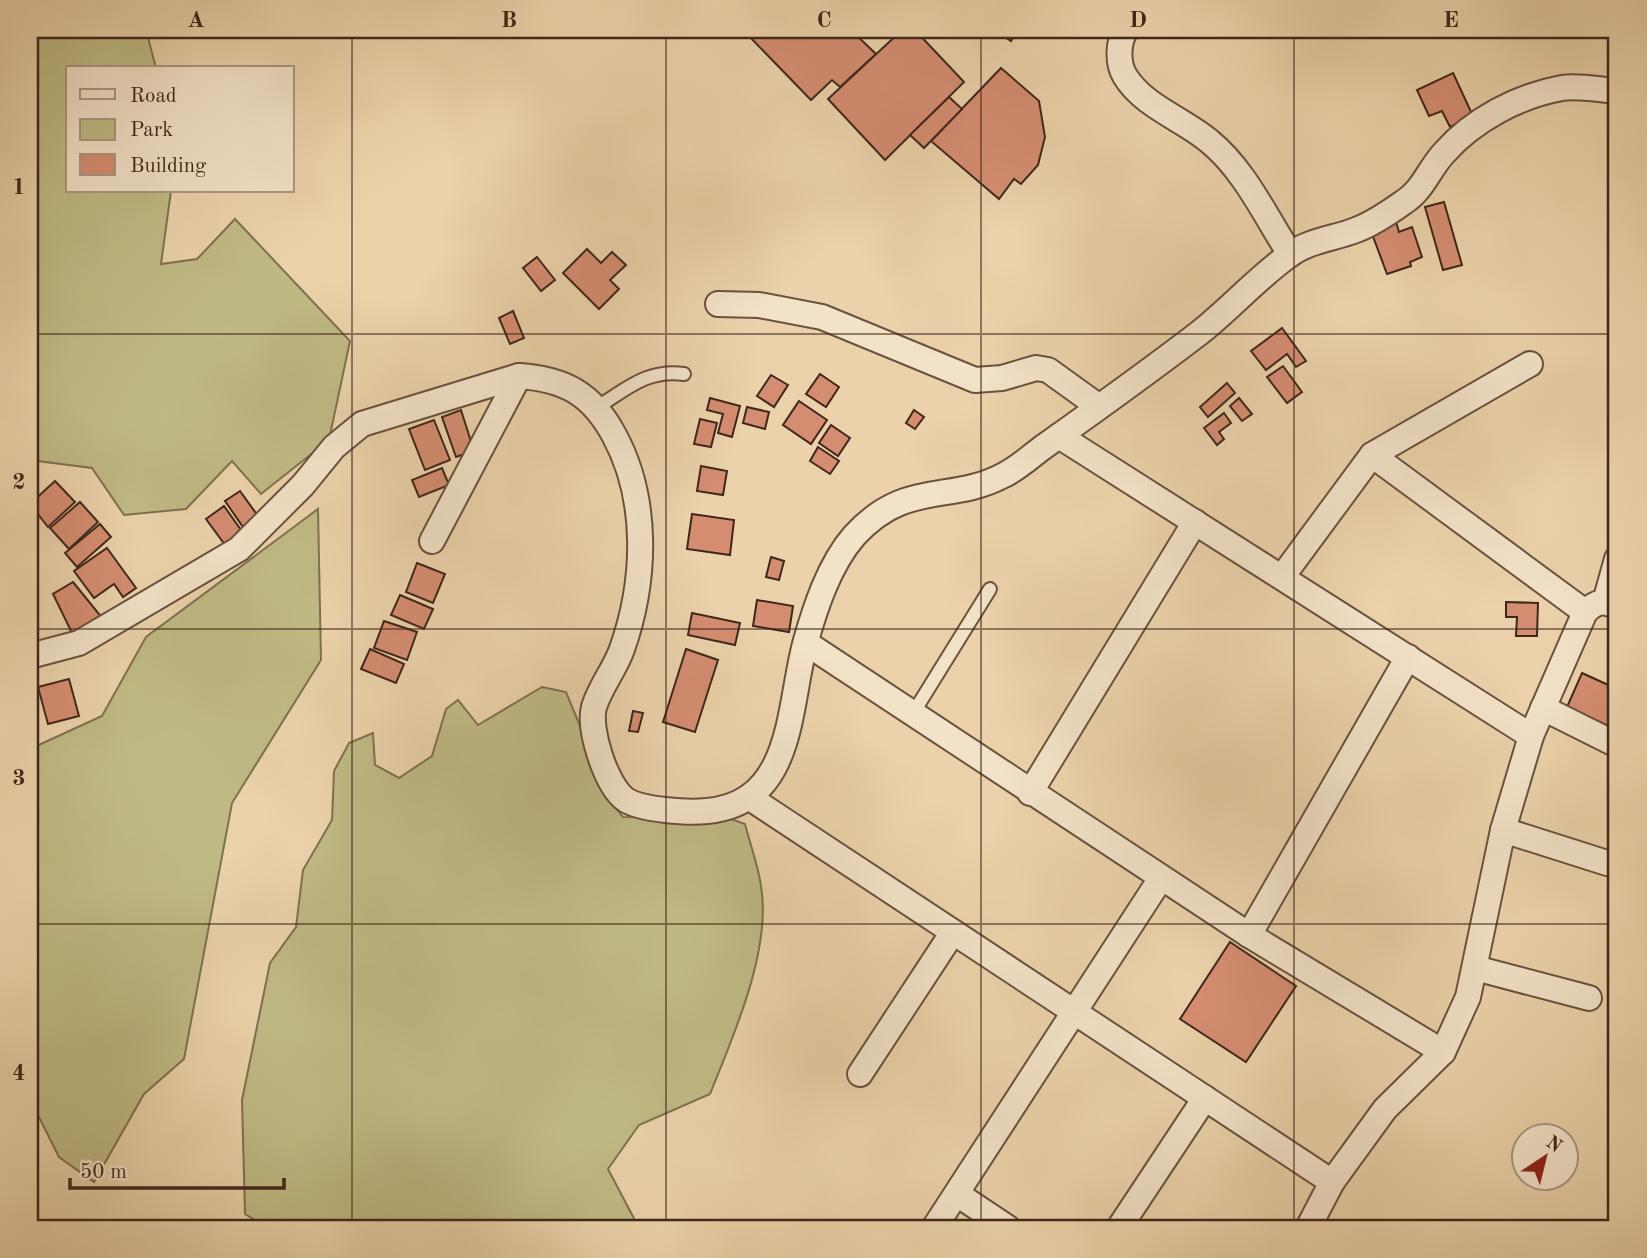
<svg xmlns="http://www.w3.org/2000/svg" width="1647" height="1258" viewBox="0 0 1647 1258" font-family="'Old Standard TT',serif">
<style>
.green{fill:#bfba84;stroke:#7f7050;stroke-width:2}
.building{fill:#d58d71;stroke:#3f271b;stroke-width:2}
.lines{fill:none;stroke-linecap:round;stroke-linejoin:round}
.service-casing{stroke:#6a523f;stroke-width:16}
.minor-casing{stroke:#6a523f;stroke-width:28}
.service{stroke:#f2e2c8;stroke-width:12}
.minor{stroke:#f2e2c8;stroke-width:24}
.grid{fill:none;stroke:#3f271b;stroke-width:2;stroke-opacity:0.55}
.neatline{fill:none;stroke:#3f271b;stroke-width:2.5}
.grid-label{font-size:23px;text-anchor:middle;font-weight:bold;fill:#3f271b}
</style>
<rect width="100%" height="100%" fill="#ebd2aa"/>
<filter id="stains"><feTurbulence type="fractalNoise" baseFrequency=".00286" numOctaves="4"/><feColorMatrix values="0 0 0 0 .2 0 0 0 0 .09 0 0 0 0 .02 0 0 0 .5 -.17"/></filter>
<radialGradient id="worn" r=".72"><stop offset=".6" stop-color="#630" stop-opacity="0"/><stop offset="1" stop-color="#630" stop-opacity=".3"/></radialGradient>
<g class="green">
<path d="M30,30H146L156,68H68V191H171L161,264L197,259L235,219L350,341L329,440L261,494L232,461L186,509L124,515L92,468L30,460Z"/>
<path d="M318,509L321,660L232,803L184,1059L144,1094L94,1182L59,1157L30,1099V749L102,716L146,637Z"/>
<path d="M542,687L566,692L612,803L623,817L728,818L745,824C750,844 758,865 761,886C772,949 733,1037 710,1094L639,1125L608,1169L639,1228H268L245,1214L242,1100L270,963L296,927L303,870L332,820L334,771L349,743L373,733L375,765L399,778L432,756L446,709L458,700L478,725Z"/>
</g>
<g class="building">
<path d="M743,30H851L876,54L840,87L832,80L811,100Z"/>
<path d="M902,30H915L964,82L885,160L828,99Z"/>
<path d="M994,30H1018L1011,41Z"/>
<path d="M1001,68L1039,101L1045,137L1038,165L1021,184L1014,179L999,199L931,141Z"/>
<path d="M1453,73L1473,116L1450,127L1442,111L1429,116L1417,90Z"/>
<path d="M949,97L962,109L924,148L910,135Z"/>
<path d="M1444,202L1462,265L1443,270L1425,207Z"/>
<path d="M1396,222L1399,232L1412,227L1422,257L1410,262L1411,266L1387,274L1371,231Z"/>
<path d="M587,249L601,263L612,252L626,265L610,280L619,289L599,309L563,273Z"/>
<path d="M537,257L555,280L541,291L523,268Z"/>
<path d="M513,311L524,338L510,344L499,318Z"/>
<path d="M1282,328L1306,361L1296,367L1287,354L1266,370L1251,351Z"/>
<path d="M1283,366L1302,392L1287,403L1267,377Z"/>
<path d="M820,374L839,387L826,407L806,394Z"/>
<path d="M771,375L788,385L774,407L757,396Z"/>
<path d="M1227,383L1235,393L1208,417L1200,407Z"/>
<path d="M710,398L740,406L732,437L718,433L723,414L707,410Z"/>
<path d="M1239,398L1252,414L1242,421L1230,406Z"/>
<path d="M799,401L827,420L811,444L783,425Z"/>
<path d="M747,407L769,412L765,429L743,423Z"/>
<path d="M461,410L474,451L456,457L442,417Z"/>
<path d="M914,410L924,417L915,429L906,423Z"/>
<path d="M1224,413L1231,423L1219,432L1224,439L1217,445L1204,428Z"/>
<path d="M700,419L717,423L711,447L694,444Z"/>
<path d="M434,420L450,460L425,470L409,429Z"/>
<path d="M831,425L850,438L838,456L819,443Z"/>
<path d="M818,447L839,461L830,474L810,461Z"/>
<path d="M701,466L727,471L723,495L697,491Z"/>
<path d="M442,468L449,485L419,497L412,480Z"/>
<path d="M55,481L75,502L48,527L30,504Z"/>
<path d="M240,491L258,516L243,527L225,501Z"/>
<path d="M80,502L98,522L69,549L50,528Z"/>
<path d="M224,506L246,537L228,549L206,519Z"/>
<path d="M692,514L734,520L730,555L687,549Z"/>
<path d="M30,523L38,535L30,541Z"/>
<path d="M100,524L111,537L77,567L65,553Z"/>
<path d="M107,548L136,588L123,597L114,584L94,598L74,571Z"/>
<path d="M771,557L784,561L779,580L766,577Z"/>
<path d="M417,563L445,574L433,603L406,592Z"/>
<path d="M73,582L103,619L74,637L53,594Z"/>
<path d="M400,595L433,609L424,629L391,615Z"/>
<path d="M757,600L793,606L789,632L753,626Z"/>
<path d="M1506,602L1538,603L1537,636H1516L1517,617H1506Z"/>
<path d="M692,613L740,623L735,645L688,635Z"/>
<path d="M384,621L417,632L407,660L374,648Z"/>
<path d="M370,649L404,664L396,683L361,669Z"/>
<path d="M686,649L718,660L695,732L663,722Z"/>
<path d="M1582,673L1617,689V730L1567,707Z"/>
<path d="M69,679L79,716L48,724L38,687Z"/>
<path d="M633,711L643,713L638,732L629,731Z"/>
<path d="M1230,942L1296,986L1246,1062L1180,1019Z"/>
</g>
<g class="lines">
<defs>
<g id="service">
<path d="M599,406C628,388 648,369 684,374"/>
<path d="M912,715L990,589"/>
</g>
<g id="minor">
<path d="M1126,30C1118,41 1117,63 1125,76C1143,106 1183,119 1209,141C1244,169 1266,217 1290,254"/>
<path d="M718,304L759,305L822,317L975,380L1002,378L1036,368L1048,370L1098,406"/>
<path d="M1059,436L1531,736"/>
<path d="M1372,455L1585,612"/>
<path d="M432,541L519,376"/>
<path d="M1282,577L1372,455L1530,364"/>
<path d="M1605,602L1617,559"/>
<path d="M806,643L1249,935L1443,1052"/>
<path d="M30,656L79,643L239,549L303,485L334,447L362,424L519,376C565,379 592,394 614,435C649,499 646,581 622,649C615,669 600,687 594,707C588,729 606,786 626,800C642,810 688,813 707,811C794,803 788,708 805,644C815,608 829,565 854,536C906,479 950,504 1004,475C1018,468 1030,457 1042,448C1094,411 1147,373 1198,334C1229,310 1256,279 1288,256C1309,240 1333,239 1356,230C1372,224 1390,212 1404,202C1423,190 1429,169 1444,153C1473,120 1518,96 1562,88C1579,85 1600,90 1617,91"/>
<path d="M1543,708L1617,745"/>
<path d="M1030,793L1195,522"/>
<path d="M750,798L1332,1182"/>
<path d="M1503,830L1607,863"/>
<path d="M1249,935L1408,657"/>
<path d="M1475,968L1589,998"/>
<path d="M860,1074L953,932"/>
<path d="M957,1194L1008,1228"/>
<path d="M934,1228L1161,878"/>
<path d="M1119,1228L1205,1098"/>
<path d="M1308,1228L1332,1182L1385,1109L1443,1052L1468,997L1503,830L1531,736L1585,612C1597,601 1603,600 1617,607"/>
</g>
</defs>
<use href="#service" class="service-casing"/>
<use href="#minor" class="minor-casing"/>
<use href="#service" class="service"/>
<use href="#minor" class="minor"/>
</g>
<path class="grid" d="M352,30V1228M666,30V1228M981,30V1228M1294,30V1228M30,334H1617M30,629H1617M30,924H1617"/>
<rect width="1647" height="1258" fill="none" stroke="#ebd2aa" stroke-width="77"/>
<rect x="66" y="66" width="228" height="126" fill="#f2e2c8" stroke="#aa9783" stroke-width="2"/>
<rect x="80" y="89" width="35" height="10" fill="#f2e2c8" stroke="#aa9783" stroke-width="2"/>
<text x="130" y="102" font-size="21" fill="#3f271b">Road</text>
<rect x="80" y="119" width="35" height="21" fill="#bfba84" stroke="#aa9783" stroke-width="2"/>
<text x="130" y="136" font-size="21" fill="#3f271b">Park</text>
<rect x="80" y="154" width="35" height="21" fill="#d58d71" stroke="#aa9783" stroke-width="2"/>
<text x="130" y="172" font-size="21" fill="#3f271b">Building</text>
<g transform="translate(1545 1157) rotate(35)"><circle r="33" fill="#f2e2c8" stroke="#aa9783" stroke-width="2"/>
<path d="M0-5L12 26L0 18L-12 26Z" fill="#8f2418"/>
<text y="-10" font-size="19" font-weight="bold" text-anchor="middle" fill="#3f271b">N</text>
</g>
<path d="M70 1178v10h214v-10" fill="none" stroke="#3f271b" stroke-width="3.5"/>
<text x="80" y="1178" font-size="21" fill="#3f271b" stroke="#f2e2c8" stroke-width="5" paint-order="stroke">50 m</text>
<rect x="38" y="38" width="1570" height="1182" class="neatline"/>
<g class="grid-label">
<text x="196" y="27">A</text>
<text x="509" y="27">B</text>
<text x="824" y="27">C</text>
<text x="1138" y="27">D</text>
<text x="1451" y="27">E</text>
<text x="19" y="194">1</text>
<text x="19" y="489">2</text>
<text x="19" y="785">3</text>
<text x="19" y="1080">4</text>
</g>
<rect width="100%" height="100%" filter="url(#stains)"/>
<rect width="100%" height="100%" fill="url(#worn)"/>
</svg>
